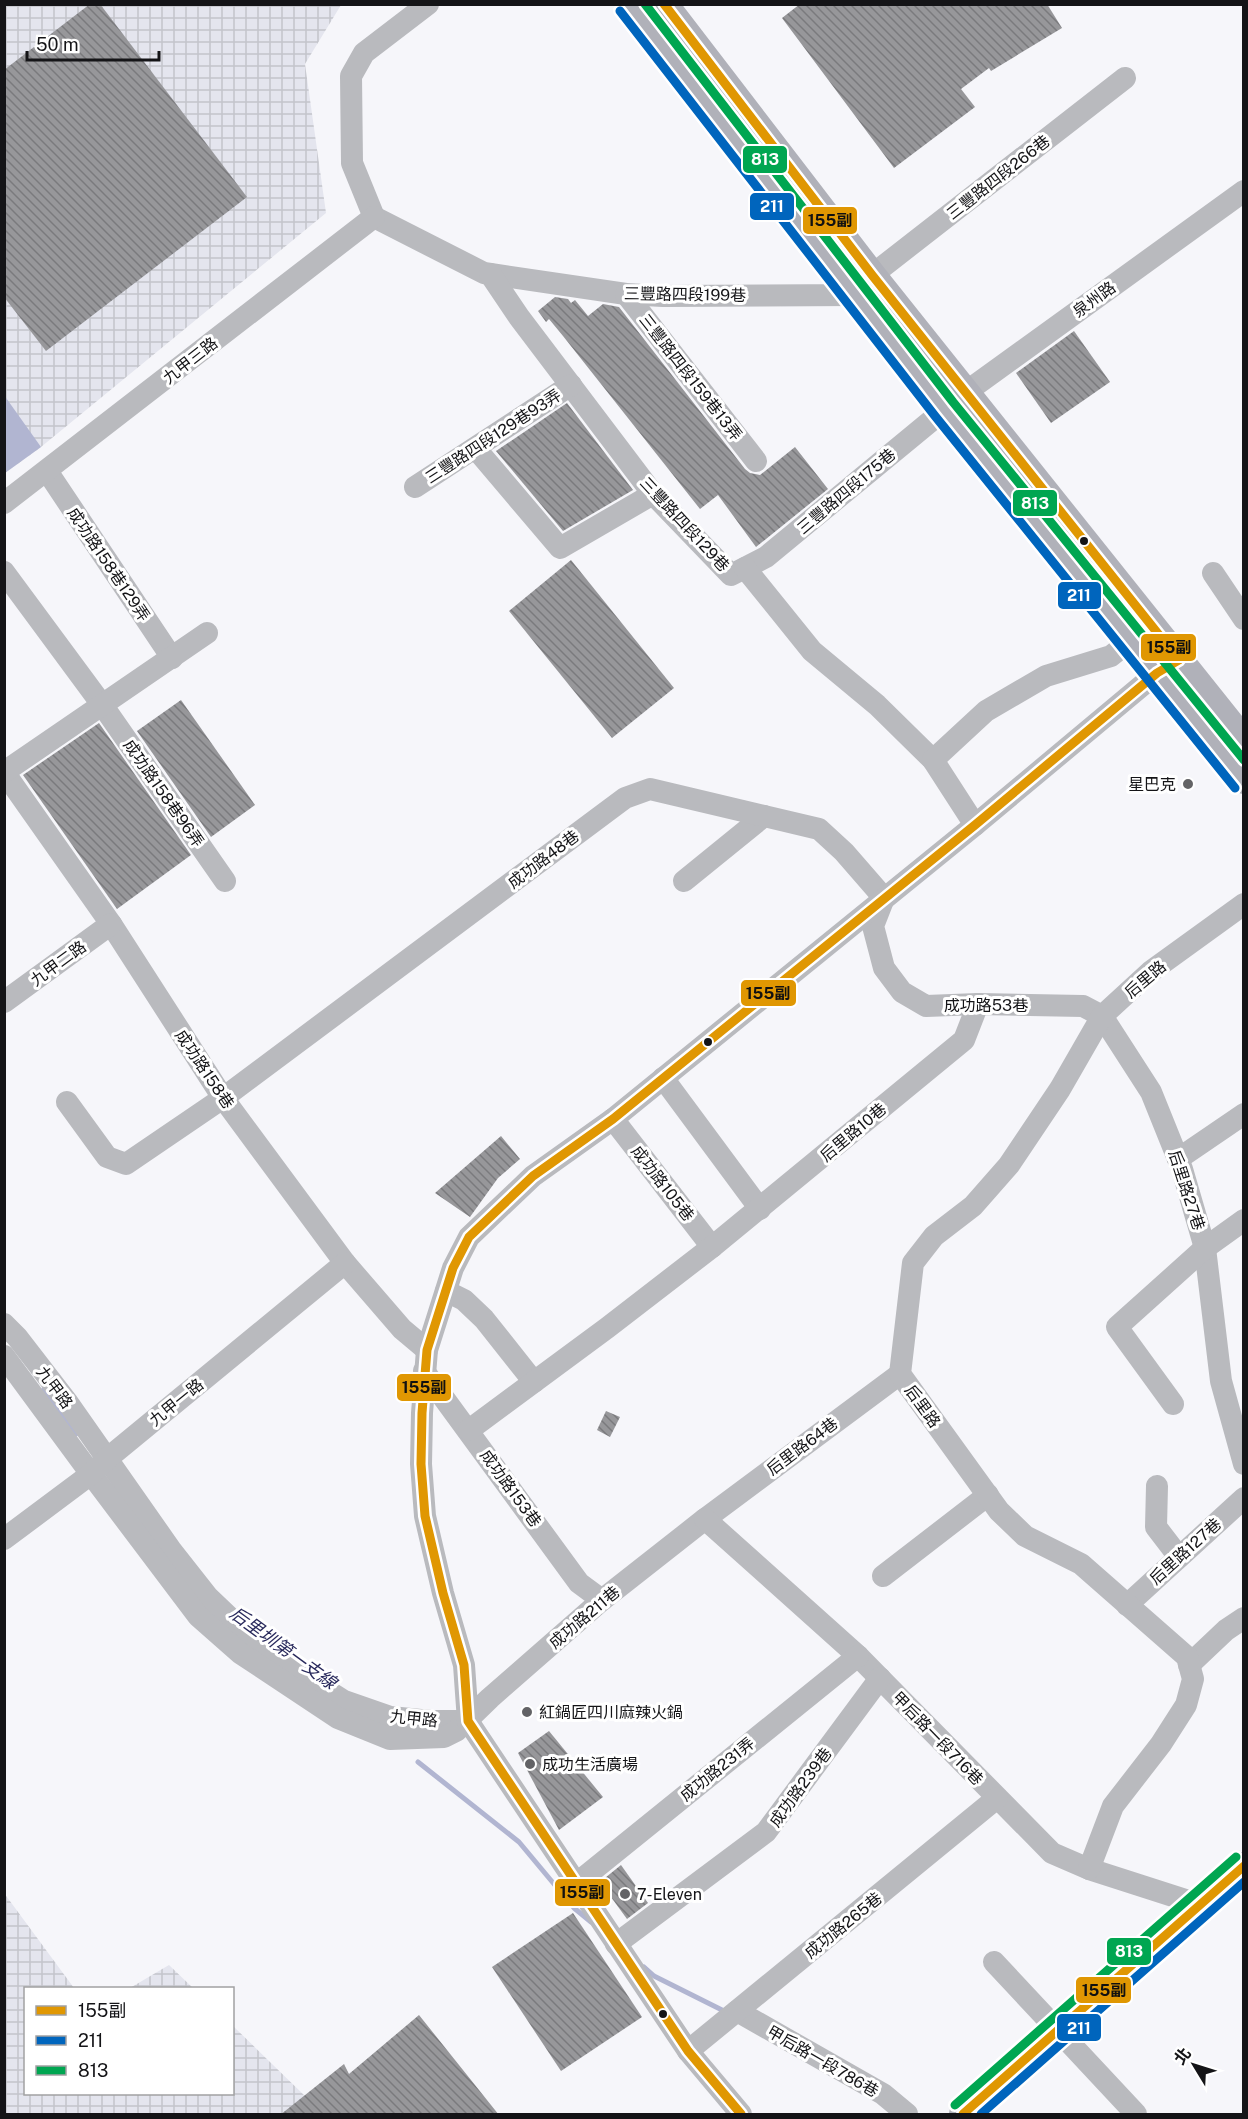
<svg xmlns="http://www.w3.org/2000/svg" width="1248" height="2119" viewBox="0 0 1248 2119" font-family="'Public Sans','Noto Sans TC',sans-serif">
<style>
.industrial{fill:url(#industrial-grid)}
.water{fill:#b1b5d1}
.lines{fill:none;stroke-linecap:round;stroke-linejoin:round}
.stream{stroke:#b1b5d1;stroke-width:5}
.building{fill:url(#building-back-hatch)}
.minor{stroke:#b9babe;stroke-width:22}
.major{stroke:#b0b1b9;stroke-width:28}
.bus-1-casing{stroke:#fff;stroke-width:14}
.bus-2-casing{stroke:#fff;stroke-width:14}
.bus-3-casing{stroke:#fff;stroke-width:14}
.bus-1{stroke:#e09702;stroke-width:9}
.bus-2{stroke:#0065bd;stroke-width:9}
.bus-3{stroke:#00a651;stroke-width:9}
.bus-dot{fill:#141417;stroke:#fff;stroke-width:2}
.poi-dot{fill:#636366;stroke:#fff;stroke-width:2}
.labels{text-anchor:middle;stroke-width:6;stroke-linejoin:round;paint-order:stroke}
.street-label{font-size:16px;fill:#141417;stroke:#fff}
.poi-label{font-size:16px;fill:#141417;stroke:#fff;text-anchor:start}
.water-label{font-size:18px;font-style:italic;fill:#292a5c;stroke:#fff}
.line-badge{stroke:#fff;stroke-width:2}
.badge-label{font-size:16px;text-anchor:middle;font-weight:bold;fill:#fff}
.pale-badge-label{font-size:16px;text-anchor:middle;font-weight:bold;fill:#111}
</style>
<defs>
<pattern id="industrial-grid" width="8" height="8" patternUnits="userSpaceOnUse" patternTransform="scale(1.5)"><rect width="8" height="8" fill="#e4e5ee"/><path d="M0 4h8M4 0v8" fill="none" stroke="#c3c4cb"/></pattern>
<pattern id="building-back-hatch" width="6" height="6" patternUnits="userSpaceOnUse" patternTransform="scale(1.5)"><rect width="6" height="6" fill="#97979a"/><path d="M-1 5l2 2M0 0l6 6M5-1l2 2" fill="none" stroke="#7a7a7d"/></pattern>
</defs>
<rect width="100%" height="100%" fill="#f6f6fa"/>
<g class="industrial">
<path d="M4,5H341L305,64L326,213L41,447L5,473Z"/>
<path d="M4,1893L74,1988H26V2094H232L233,2026L306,2097L409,2040L481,2114H5Z"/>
<path d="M169,1965L193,1988H130Z"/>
</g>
<path class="water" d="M4,395L41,447L5,473H4Z"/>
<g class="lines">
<g class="stream">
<path d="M44,1389L76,1434"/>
<path d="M418,1762L519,1842L574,1908L591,1922"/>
<path d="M644,1967L654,1976L726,2012"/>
</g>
</g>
<g class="building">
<path d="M90,4H100L247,197L46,351L4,297V70Z"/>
<path d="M800,4H1047L1062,28L991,71L989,68L961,89L975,107L894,168L782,18Z"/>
<path d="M555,297L568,299L571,303L575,300L588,316L603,304L619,307L745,469L750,473L760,475L795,447L828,489L756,547L718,495L700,509L563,336L549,319L546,322L538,311Z"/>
<path d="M1074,331L1110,382L1051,423L1016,373Z"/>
<path d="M567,403L633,490L563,531L496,451Z"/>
<path d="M571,560L674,688L612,738L509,611Z"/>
<path d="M181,700L255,805L211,837L137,731Z"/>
<path d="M99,723L191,855L117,909L23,775Z"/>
<path d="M501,1136L520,1159L498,1178L470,1217L435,1193Z"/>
<path d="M606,1411L620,1417L610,1437L597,1430Z"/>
<path d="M549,1731L603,1797L559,1830L518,1753Z"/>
<path d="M621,1865L648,1903L627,1919L600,1882Z"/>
<path d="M573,1913L642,2017L561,2071L492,1967Z"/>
<path d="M419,2015L499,2115H280L344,2064L349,2074Z"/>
</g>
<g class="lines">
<g class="minor">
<path d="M374,217L484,273L626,294L663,296L856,295L872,275L1125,78"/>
<path d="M374,217L352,163L351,76L364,53L428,4"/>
<path d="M490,274L519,317L653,494L731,575L766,557L966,392L1244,191"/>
<path d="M626,294L756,461"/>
<path d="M476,449L560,548L653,494"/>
<path d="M47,471L172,658"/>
<path d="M415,487L571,385"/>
<path d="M4,503L374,217"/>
<path d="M745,568L812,651L877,705L933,760L975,825"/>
<path d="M4,572L103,706L225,881"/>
<path d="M1213,573L1244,619"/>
<path d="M933,760L986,711L1046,676L1111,656L1131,640"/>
<path d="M4,772L111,924L223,1098L345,1263L402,1329L427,1350"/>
<path d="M4,772L207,633"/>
<path d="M684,881L764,816"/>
<path d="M4,1002L111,924"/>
<path d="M663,1078L760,1209"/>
<path d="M67,1102L107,1157L126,1164L223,1098L625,798L650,789L819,829L844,852L884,898L873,926L884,968L902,992L926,1006L978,1004L1083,1006L1102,1016L1151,1092L1182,1169L1205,1248L1221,1381L1244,1464"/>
<path d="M613,1119L712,1247"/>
<path d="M1178,1159L1244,1114"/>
<path d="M446,1291L464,1300L484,1319L534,1382"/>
<path d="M4,1324L17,1337L68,1403L171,1550L208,1597L251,1638L289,1666L344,1701L390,1717L431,1721H468"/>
<path d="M4,1356L91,1474L198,1616L240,1653L338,1718L390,1739L444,1737L456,1731L490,1698L602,1600L705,1519L900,1374"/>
<path d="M424,1371L579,1583L602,1600"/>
<path d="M1173,1404L1117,1327L1205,1248L1244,1220"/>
<path d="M469,1430L607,1328L712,1247L964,1040L978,1004"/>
<path d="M1157,1486L1156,1527L1179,1557"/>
<path d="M705,1519L858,1656L1052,1853L1089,1869L1201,1905"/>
<path d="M4,1539L91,1474L108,1458L345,1263"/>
<path d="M883,1576L988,1495"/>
<path d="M1127,1605L1244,1498"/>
<path d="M1189,1665L1226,1630L1244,1618"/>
<path d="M1089,1869L1113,1806L1161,1744L1186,1705L1193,1679L1187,1657L1081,1564L1025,1536L999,1511L900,1374L913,1263L934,1236L973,1206L1009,1165L1060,1089L1102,1016L1150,972L1244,904"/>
<path d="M577,1883L858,1656"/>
<path d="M616,1944L766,1832L880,1678"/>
<path d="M994,1962L1136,2114"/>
<path d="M737,2011L883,2094L907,2114"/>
<path d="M688,2051L997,1798"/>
<path d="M741,2114L688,2051L468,1721L464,1665L443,1593L425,1516L421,1464L422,1413L427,1350L453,1268L469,1237L533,1176L613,1119L975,825L1157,673L1171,665"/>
</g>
<g class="major">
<path d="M629,4L944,409L1244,780"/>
<path d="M664,4L872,275L1244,741"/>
<path d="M963,2114L1244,1866"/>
</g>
<defs>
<g id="bus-1">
<path d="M664,4L872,275L1179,660L1157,673L975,825L613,1119L533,1176L469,1237L453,1268L427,1350L422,1413L421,1464L425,1516L443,1593L464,1665L468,1721L688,2051L741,2114"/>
<path d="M963,2114L1244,1866"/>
</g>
<g id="bus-2">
<path d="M620,11L935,416L1235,788"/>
<path d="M981,2114L1244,1882"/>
</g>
<g id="bus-3">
<path d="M645,4L953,402L1244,760"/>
<path d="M955,2105L1236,1857"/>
</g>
</defs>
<use href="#bus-1" class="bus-1-casing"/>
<use href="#bus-2" class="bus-2-casing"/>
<use href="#bus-3" class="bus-3-casing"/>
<use href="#bus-1" class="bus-1"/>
<use href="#bus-2" class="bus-2"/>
<use href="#bus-3" class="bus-3"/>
</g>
<g class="bus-dot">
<circle cx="1084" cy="541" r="5"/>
<circle cx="708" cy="1042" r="5"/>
<circle cx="663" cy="2014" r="5"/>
</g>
<g class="poi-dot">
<circle cx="1188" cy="784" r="6"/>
<circle cx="527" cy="1712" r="6"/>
<circle cx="530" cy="1764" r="6"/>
<circle cx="625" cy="1894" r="6"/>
</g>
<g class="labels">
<g class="street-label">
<text transform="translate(998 177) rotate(-38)" y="6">三豐路四段266巷</text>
<text transform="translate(685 294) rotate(1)" y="6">三豐路四段199巷</text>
<text transform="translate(1094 299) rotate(-36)" y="6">泉州路</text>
<text transform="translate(190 360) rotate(-38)" y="6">九甲三路</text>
<text transform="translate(691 377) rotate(52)" y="6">三豐路四段159巷13弄</text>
<text transform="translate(493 436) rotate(-33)" y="6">三豐路四段129巷93弄</text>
<text transform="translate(846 491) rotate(-40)" y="6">三豐路四段175巷</text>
<text transform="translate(685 524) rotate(47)" y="6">三豐路四段129巷</text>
<text transform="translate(109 564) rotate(56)" y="6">成功路158巷129弄</text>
<text transform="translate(164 793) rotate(55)" y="6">成功路158巷96弄</text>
<text transform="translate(543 859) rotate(-37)" y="6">成功路48巷</text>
<text transform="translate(58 963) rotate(-36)" y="6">九甲二路</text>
<text transform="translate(1145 979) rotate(-40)" y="6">后里路</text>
<text x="986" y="1011">成功路53巷</text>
<text transform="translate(205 1069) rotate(56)" y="6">成功路158巷</text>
<text transform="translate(853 1132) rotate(-40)" y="6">后里路10巷</text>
<text transform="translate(663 1183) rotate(52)" y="6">成功路105巷</text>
<text transform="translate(1187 1190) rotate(72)" y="6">后里路27巷</text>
<text transform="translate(55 1387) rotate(53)" y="6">九甲路</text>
<text transform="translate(176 1402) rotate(-39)" y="6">九甲一路</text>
<text transform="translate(923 1406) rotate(54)" y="6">后里路</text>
<text transform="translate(802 1446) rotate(-37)" y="6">后里路64巷</text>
<text transform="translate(511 1488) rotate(54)" y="6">成功路153巷</text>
<text transform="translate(1185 1551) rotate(-42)" y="6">后里路127巷</text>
<text transform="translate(584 1617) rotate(-40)" y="6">成功路211巷</text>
<text transform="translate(414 1718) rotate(6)" y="6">九甲路</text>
<text transform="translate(938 1738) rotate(46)" y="6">甲后路一段716巷</text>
<text transform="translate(717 1769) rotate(-39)" y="6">成功路231弄</text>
<text transform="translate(800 1787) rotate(-54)" y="6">成功路239巷</text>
<text transform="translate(843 1925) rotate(-39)" y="6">成功路265巷</text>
<text transform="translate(823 2061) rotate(30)" y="6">甲后路一段786巷</text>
</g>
<g class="poi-label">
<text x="1176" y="790" text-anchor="end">星巴克</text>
<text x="539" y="1718">紅鍋匠四川麻辣火鍋</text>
<text x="542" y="1770">成功生活廣場</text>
<text x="637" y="1900">7-Eleven</text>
</g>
<g class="water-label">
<text transform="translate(283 1648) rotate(36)" y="6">后里圳第一支線</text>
</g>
</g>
<g class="line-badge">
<rect x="742" y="145" width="46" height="29" rx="6" fill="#00a651"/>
<rect x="749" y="192" width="46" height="29" rx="6" fill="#0065bd"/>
<rect x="802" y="206" width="56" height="29" rx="6" fill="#e09702"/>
<rect x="1012" y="489" width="46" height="28" rx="6" fill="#00a651"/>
<rect x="1057" y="581" width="45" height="29" rx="6" fill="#0065bd"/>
<rect x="1140" y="633" width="57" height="29" rx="6" fill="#e09702"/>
<rect x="740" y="979" width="57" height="28" rx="6" fill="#e09702"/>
<rect x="396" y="1373" width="56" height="29" rx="6" fill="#e09702"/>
<rect x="554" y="1878" width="57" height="29" rx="6" fill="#e09702"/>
<rect x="1106" y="1937" width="46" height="29" rx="6" fill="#00a651"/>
<rect x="1075" y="1976" width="57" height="28" rx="6" fill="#e09702"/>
<rect x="1056" y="2013" width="46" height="29" rx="6" fill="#0065bd"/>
</g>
<g class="badge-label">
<text x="765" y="165">813</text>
<text x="772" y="212">211</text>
<text x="1035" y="509">813</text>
<text x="1079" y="601">211</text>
<text x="1129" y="1957">813</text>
<text x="1079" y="2034">211</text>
</g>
<g class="pale-badge-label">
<text x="830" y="226">155副</text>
<text x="1169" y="653">155副</text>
<text x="768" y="999">155副</text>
<text x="424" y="1393">155副</text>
<text x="582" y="1898">155副</text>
<text x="1104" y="1996">155副</text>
</g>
<rect width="1248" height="2119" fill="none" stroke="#141417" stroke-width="12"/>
<rect x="24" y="1987" width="210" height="108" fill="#ffffff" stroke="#a1a1a2" stroke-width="1.5"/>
<rect x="36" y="2006" width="30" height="9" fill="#e09702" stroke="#a1a1a2" stroke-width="1.5"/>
<text x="78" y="2017" font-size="18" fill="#141417">155副</text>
<rect x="36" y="2036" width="30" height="9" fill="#0065bd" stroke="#a1a1a2" stroke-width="1.5"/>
<text x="78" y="2047" font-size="18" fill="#141417">211</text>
<rect x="36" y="2066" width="30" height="9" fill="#00a651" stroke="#a1a1a2" stroke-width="1.5"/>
<text x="78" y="2077" font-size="18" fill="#141417">813</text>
<g transform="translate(1194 2065) rotate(308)" stroke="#ffffff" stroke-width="4.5" paint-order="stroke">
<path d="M0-4.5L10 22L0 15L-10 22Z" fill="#141417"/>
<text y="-9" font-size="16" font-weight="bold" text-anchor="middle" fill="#141417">北</text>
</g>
<path d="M27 51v9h132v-9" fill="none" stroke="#141417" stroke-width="3"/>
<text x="36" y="51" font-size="18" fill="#141417" stroke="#ffffff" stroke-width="4.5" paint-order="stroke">50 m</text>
</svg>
